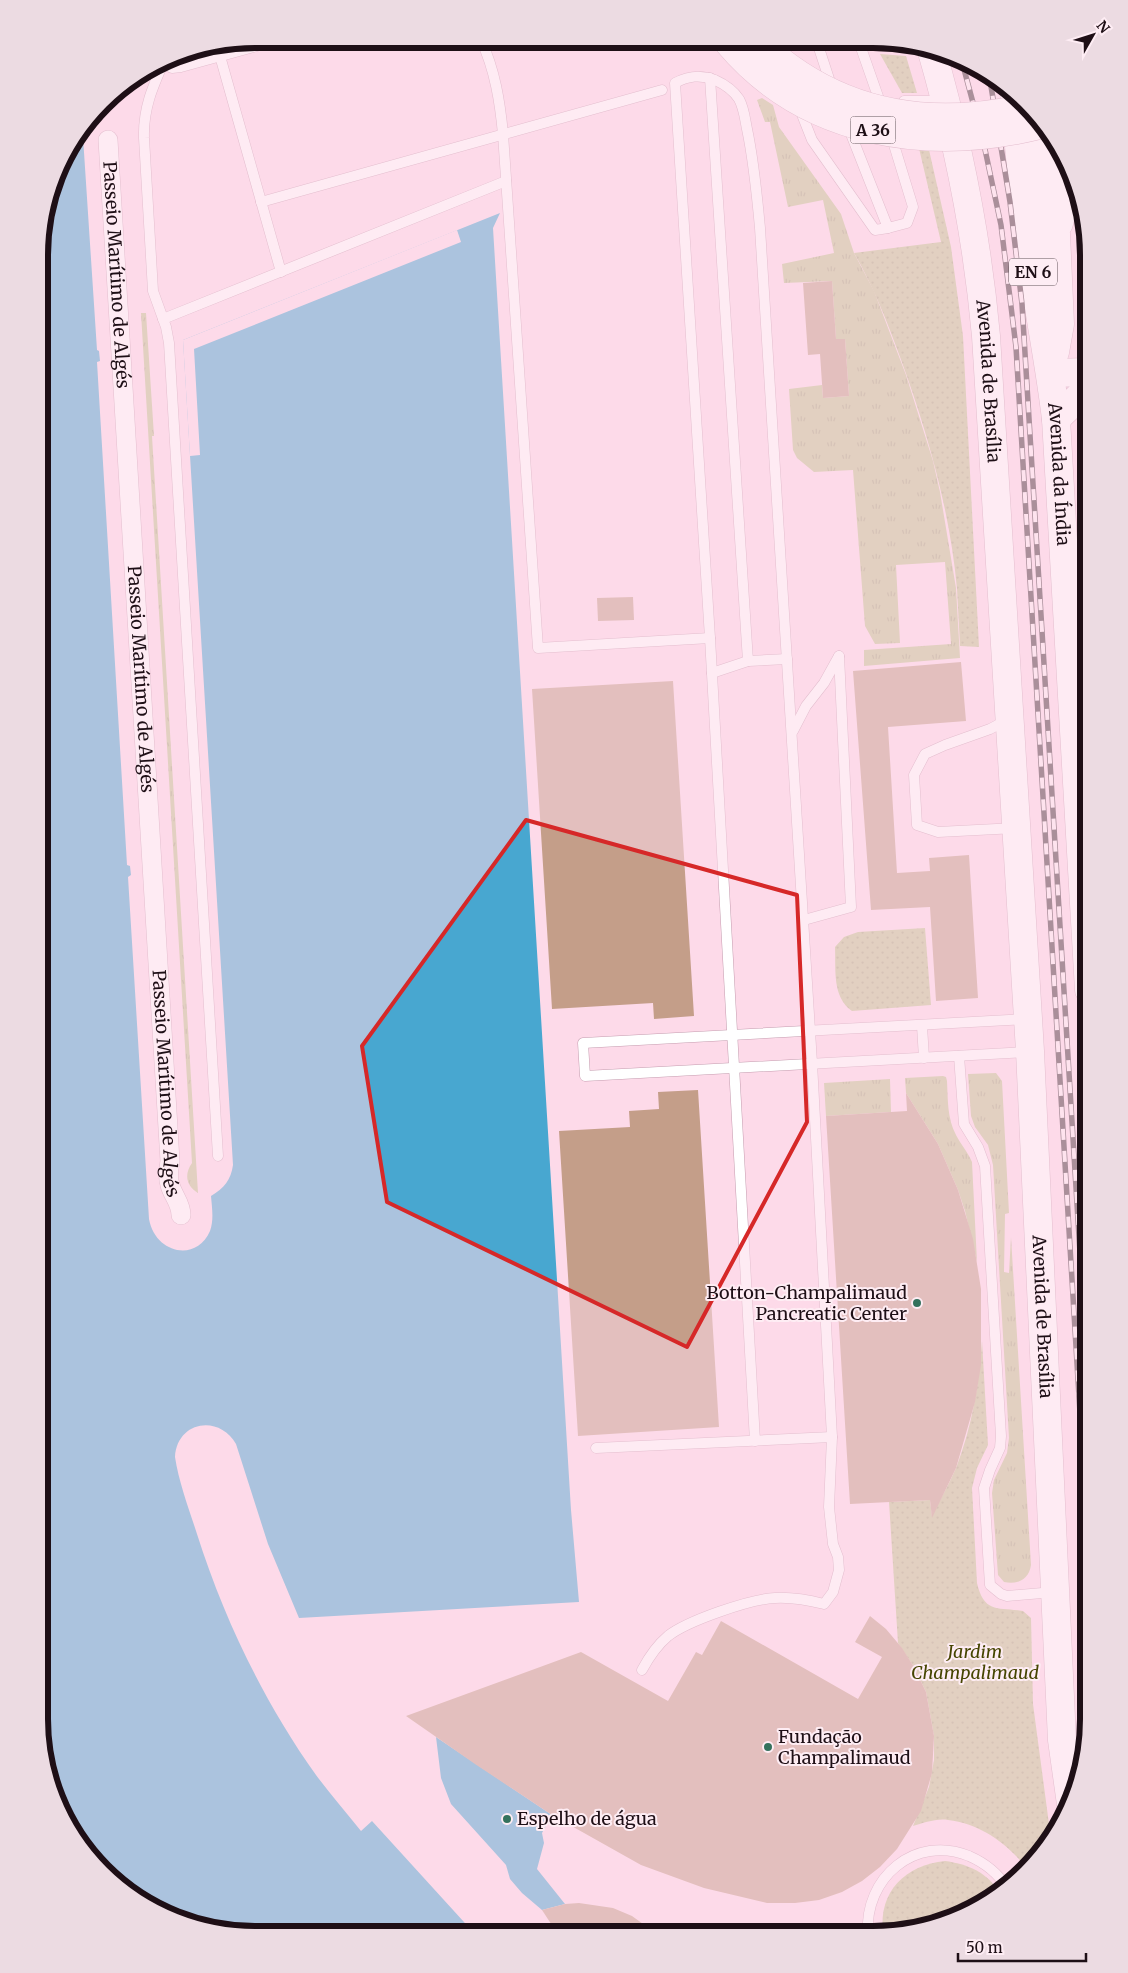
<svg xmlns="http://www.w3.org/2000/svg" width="1128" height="1973" viewBox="0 0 1128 1973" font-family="Merriweather,serif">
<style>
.grass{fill:url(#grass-tufts)}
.garden{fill:url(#garden-dots)}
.water{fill:#48a7d0}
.pier{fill:#fddae9}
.building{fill:#c49e89}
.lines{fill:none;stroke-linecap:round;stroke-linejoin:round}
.lane-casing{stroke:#c59caf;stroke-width:11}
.street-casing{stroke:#c59caf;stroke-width:20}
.secondary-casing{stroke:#c59caf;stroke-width:29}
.primary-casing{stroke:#c59caf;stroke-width:29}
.lane{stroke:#fff;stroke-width:10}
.street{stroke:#fff;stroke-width:19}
.secondary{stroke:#fff;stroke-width:28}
.primary{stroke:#fff;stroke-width:28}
.rail-casing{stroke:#45333b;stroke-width:5.5}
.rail{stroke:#feedf4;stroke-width:4;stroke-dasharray:11;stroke-linecap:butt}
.highway-bridge-casing{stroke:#c59caf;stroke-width:29;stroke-linecap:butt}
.highway-bridge{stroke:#fff;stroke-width:28}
.marked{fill:none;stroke:#d62828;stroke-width:4;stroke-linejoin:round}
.poi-dot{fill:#34725d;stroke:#feedf4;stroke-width:2}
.labels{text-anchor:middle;stroke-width:4;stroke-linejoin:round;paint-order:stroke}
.shield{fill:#feedf4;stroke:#615259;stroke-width:1}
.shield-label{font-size:16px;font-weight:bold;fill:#1e0f16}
.street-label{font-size:18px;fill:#1e0f16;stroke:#feedf4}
.poi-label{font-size:18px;fill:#1e0f16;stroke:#feedf4;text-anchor:start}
.park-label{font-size:18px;font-style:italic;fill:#464501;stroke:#feedf4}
.rim{fill:none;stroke:#1e0f16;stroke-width:6}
</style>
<defs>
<pattern id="grass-tufts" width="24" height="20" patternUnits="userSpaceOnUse" patternTransform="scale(1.25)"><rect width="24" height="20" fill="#c2c390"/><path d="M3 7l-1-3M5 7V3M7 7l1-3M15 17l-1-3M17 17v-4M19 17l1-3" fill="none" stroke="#a6a67b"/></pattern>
<pattern id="garden-dots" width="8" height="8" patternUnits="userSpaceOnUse" patternTransform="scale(1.25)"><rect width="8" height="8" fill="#c2c390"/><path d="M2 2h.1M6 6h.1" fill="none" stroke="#a6a67b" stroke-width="1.8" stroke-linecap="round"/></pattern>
</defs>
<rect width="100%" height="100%" fill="#fddae9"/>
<g class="grass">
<path d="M762,98L773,105L779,127L841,214L854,253L874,291L906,375L933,461L940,492L956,588L960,658L864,666V650L951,644L945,562L896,565L900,643L875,644L865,626L853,470L814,472L797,458L793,450L789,389L822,385L823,398L849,396L845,339H836L832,281L784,283L782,264L834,253L823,200L788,207L770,122H765L757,100Z"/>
<path d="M141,313H146L154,436H152L198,1193C186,1186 184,1174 192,1163Z"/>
<path d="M996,1073L1002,1081L1009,1213L1005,1214L1004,1272L1009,1273L1011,1237L1031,1565C1029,1580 1017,1585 1004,1582L998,1575L992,1493L994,1480L1007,1453L1009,1438L993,1165L988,1145L975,1127L971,1116L968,1074Z"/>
<path d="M943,1076L946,1077L947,1081C948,1099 947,1118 956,1135C961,1145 968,1152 972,1162L977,1262L965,1211L958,1190L938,1144L906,1093L905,1078Z"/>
<path d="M890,1079L891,1112L826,1116L824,1083Z"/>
</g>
<g class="garden">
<path d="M880,54L906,56L917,93H902Z"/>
<path d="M910,110H920L951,247L963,336L979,647L960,646C959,627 958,608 957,589C950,510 927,431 900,357C887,321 873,286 854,253L941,242Z"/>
<path d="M925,928L931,1005L852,1011C832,997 836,970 835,947L844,937L858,932Z"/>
<path d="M982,1341L988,1445L977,1468L972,1488L977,1583C984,1614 999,1607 1023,1611L1031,1618L1033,1704L1051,1839L1045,1850L1027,1868C1006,1843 981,1824 948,1820C937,1818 923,1823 913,1826L929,1787L934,1760V1736L926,1692L914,1667L898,1643L889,1502L930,1500L932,1516C940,1500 949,1484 956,1468C972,1427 979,1384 982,1341Z"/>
<path d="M945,1861C967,1864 988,1872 999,1893L943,1923L883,1933C878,1891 906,1865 945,1861Z"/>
</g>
<g class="water">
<path d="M83,137L97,350L99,351L100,361L97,362L127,865L130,866L131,875L128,877L149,1219C155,1253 196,1263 210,1231C214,1220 212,1208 211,1196C224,1188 231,1180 233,1165L183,340L500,213L493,228L571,1510L579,1602L299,1618L268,1544L236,1444C219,1414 177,1421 175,1457C179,1483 189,1509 197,1534C224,1619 264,1702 316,1775C330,1794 346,1812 361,1831L372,1821L474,1933L226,1932L171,1918L123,1890L75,1839L50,1788L39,1719L41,226L61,159L77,138Z"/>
<path d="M436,1737L552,1815L542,1833L544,1843L537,1869L565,1904L542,1910L522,1893L510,1879L506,1865L451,1804L441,1778Z"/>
</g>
<path class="pier" d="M457,230L461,242L194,349L200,455L190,456L183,340Z"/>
<g class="building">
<path d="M832,281L836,339H845L849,396L823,398L820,354L808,355L803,283Z"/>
<path d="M633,597L634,620L598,621L597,598Z"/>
<path d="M961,662L966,721L888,727L897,873L930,871L929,858L969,855L978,998L936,1001L930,907L871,910L853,671Z"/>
<path d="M673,681L694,1016L654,1019L653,1003L552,1009L532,689Z"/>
<path d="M698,1090L719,1427L578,1436L559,1131L630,1127L629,1111L659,1109L658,1092Z"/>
<path d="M906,1093L938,1144L958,1190L973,1239L981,1289V1365L975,1402L956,1468L932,1518L930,1500L850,1504L826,1116L907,1111Z"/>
<path d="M870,1616L886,1629L902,1648L914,1667L926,1692L934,1736L932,1773L921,1811L897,1849L880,1867L862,1881L842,1892L819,1900L795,1903H767L704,1888L641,1865L552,1815L475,1764L406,1716L581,1652L668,1701L696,1652L702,1655L721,1621L858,1699L882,1657L855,1642Z"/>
<path d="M579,1903L613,1908L632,1916L657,1934L557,1933L542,1910L565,1904Z"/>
</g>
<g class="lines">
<defs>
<g id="lane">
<path d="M481,40C495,70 500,102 503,134L538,648L710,638"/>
<path d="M817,42L832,88"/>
<path d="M859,42L881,105"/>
<path d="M220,56L281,272"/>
<path d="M165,59C153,86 143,108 144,138L153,291L166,327L169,343L218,1156"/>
<path d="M163,64L172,68L181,67L282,39"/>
<path d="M710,78L748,661"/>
<path d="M904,101H944"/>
<path d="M799,107L812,140L875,230L888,228"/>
<path d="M847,124L888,228L907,223L913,207L891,135"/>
<path d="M261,202L662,90"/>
<path d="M163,319L506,181"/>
<path d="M712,673L748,661L787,659"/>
<path d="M1007,720L990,729L945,745L925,754L914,775L917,825L938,832L1016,828"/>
<path d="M793,731L806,706L824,683L839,656"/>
<path d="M804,920L851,907L839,656"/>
<path d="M1028,1019L583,1043L585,1076L1029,1052"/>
<path d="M922,1026L924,1058"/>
<path d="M959,1056L964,1124L978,1147L985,1166L1001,1436L1000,1448L990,1470L984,1488L990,1585L1001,1594L1007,1596L1054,1592"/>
<path d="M596,1448L832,1437"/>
<path d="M642,1670C649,1657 656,1646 668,1636C687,1621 750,1599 775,1598C792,1597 808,1600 824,1604L833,1592L839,1570L838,1557L833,1544L829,1507L832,1437L812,1063L760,228C757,195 754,162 747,129C745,119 744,108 739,99C733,90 724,84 715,80C700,74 688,76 675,83L710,638L755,1441"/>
<path d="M909,1928H913"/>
<path d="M868,1934C864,1878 915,1834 969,1856C985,1863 998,1873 1007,1888"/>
</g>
<g id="street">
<path id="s1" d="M108,140L170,1161C169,1169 167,1177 170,1185C173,1196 181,1203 181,1215"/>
</g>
<g id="secondary">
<path d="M1051,373L1089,372"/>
<path d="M1056,419L1089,387"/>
</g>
<g id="primary">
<path id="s2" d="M931,48C959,145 977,236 986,336L1030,1051L1062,1740L1071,1804"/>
<path id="s3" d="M1014,91C1019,150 1025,210 1033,268C1040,319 1050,368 1056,419L1089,990"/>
<path d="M1039,118L1044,147L1046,178L1056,234L1060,324L1055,352"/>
<path d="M1059,223L1068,184L1073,175"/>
</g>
</defs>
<use href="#lane" class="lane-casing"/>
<use href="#street" class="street-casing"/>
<use href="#secondary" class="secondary-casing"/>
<use href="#primary" class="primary-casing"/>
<use href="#lane" class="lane"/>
<use href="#street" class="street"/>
<use href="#secondary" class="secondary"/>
<use href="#primary" class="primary"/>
<defs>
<g id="rail">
<path d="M961,58L983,140L1001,225L1016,347L1089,1563"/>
<path d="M989,74L1010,202L1022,304L1089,1400"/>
</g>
</defs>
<use href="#rail" class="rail-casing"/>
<use href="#rail" class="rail"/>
<defs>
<g id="highway-bridge">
<path d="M728,42C807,136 930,153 1044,124"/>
<path d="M758,42C834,114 928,131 1029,107"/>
</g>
</defs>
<use href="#highway-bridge" class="highway-bridge-casing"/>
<use href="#highway-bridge" class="highway-bridge"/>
</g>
<path d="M0 0H1128V1973H0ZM526,820L797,895L807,1122L687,1347L387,1202L362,1046Z" fill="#fddae9" fill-opacity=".55" fill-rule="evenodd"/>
<path class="marked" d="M526,820L797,895L807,1122L687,1347L387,1202L362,1046Z"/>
<g class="poi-dot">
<circle cx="917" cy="1303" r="5"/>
<circle cx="768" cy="1747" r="5"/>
<circle cx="507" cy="1819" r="5"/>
</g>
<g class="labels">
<g class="shield">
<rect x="850.5" y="116.5" width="45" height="27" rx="4"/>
<rect x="1009" y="258.5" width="48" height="27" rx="4"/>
</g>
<g class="shield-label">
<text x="873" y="136">A 36</text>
<text x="1033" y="278">EN 6</text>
</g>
<g class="street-label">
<text dy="6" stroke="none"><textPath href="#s1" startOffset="135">Passeio Marítimo de Algés</textPath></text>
<text dy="6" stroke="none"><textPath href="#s2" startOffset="339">Avenida de Brasília</textPath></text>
<text dy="6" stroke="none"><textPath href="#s3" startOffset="386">Avenida da Índia</textPath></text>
<text dy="6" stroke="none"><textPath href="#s1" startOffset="540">Passeio Marítimo de Algés</textPath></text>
<text dy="6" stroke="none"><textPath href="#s1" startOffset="945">Passeio Marítimo de Algés</textPath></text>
<text dy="6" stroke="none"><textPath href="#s2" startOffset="1276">Avenida de Brasília</textPath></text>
</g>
<g class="poi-label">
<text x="907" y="1299" text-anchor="end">Botton-Champalimaud<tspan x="907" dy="21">Pancreatic Center</tspan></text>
<text x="778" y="1743">Fundação<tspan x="778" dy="21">Champalimaud</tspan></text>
<text x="517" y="1825">Espelho de água</text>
</g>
<g class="park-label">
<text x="975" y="1658">Jardim<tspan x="975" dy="21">Champalimaud</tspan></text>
</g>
</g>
<path d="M0 0H1128V1973H0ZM255 48H873A207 207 0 0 1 1080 255V1719A207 207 0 0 1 873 1926H255A207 207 0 0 1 48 1719V255A207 207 0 0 1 255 48Z" fill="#ecdbe2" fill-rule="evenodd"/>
<path class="rim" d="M255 48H873A207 207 0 0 1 1080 255V1719A207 207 0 0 1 873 1926H255A207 207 0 0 1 48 1719V255A207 207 0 0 1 255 48Z"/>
<g transform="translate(1093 35) rotate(51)" stroke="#feedf4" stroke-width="4" paint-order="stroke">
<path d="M0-4L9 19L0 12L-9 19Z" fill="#1e0f16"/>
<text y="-8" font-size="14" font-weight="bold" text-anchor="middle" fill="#1e0f16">N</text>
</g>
<path d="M958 1953v8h128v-8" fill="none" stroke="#1e0f16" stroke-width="2.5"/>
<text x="966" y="1953" font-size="15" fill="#1e0f16" stroke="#feedf4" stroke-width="4" paint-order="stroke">50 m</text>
</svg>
